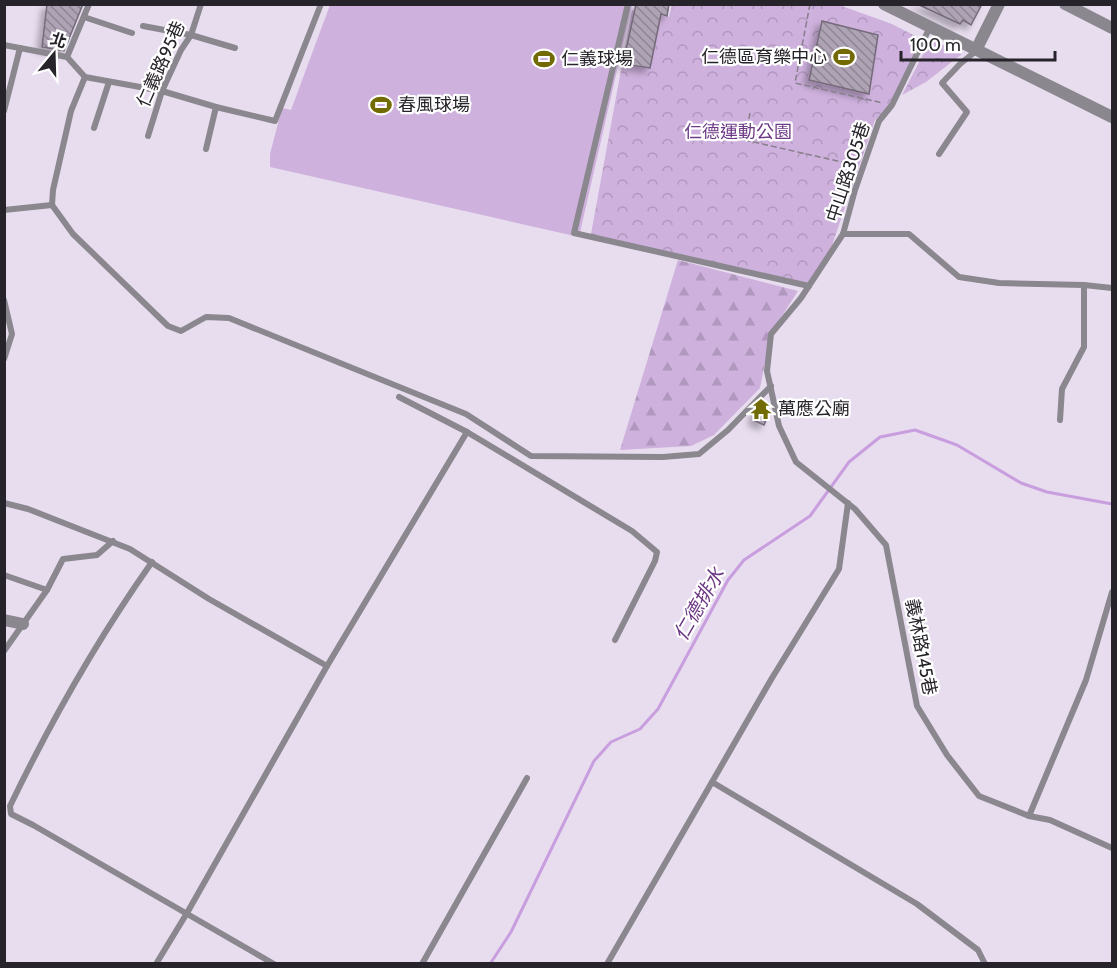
<svg xmlns="http://www.w3.org/2000/svg" width="1117" height="968" viewBox="0 0 1117 968" font-family="Cabin,'Noto Sans TC',sans-serif">
<style>
.green{fill:#ceb1dd}
.forest{fill:url(#forest-firs)}
.park{fill:url(#park-crowns)}
.lines{fill:none;stroke-linecap:round;stroke-linejoin:round}
.stream{stroke:#c89ede;stroke-width:3}
.building{fill:url(#building-back-hatch);stroke:#746a7a;stroke-width:1.5;filter:url(#shadow)}
.path{stroke:#867f8b;stroke-width:1.5;stroke-dasharray:6 3;stroke-linecap:butt}
.service{stroke:#8b878e;stroke-width:6}
.minor{stroke:#8b878e;stroke-width:12}
.labels{text-anchor:middle;stroke-width:4.5;stroke-linejoin:round;paint-order:stroke}
.poi-label{font-size:18px;fill:#27232a;stroke:#fff;text-anchor:start}
.street-label{font-size:18px;fill:#27232a;stroke:#fff}
.park-label{font-size:18px;fill:#6e3a86;stroke:#fff}
.water-label{font-size:20px;font-style:italic;fill:#6d3985;stroke:#fff}
</style>
<defs>
<pattern id="forest-firs" width="22" height="20" patternUnits="userSpaceOnUse" patternTransform="scale(1.5)"><rect width="22" height="20" fill="#ceb1dd"/><path d="M5 1l3.5 6h-7zM16 11l3.5 6h-7z" fill="#b198be"/></pattern>
<pattern id="park-crowns" width="20" height="18" patternUnits="userSpaceOnUse" patternTransform="scale(1.5)"><rect width="20" height="18" fill="#ceb1dd"/><path d="M2 6a3 3 0 1 1 6 0M12 15a3 3 0 1 1 6 0" fill="none" stroke="#b198be"/></pattern>
<pattern id="building-back-hatch" width="6" height="6" patternUnits="userSpaceOnUse" patternTransform="scale(1.5)"><rect width="6" height="6" fill="#aea3b4"/><path d="M-1 5l2 2M0 0l6 6M5-1l2 2" fill="none" stroke="#8e8493"/></pattern>
<filter id="shadow"><feDropShadow dx="-5" dy="5" stdDeviation="3" flood-color="#0004"/></filter>
</defs>
<rect width="100%" height="100%" fill="#e8ddef"/>
<path class="green" d="M330,5H632L579,237L270,167V154L282,108L291,110Z"/>
<path class="forest" d="M678,260L798,291L771,333L760,388L714,435L691,446L620,450Z"/>
<g class="park">
<path d="M672,5H839L892,24L925,41L895,102L875,120L829,254L806,286L591,234L632,10L669,17Z"/>
<path d="M931,39L962,54L926,82L902,95Z"/>
</g>
<g class="lines">
<path class="stream" d="M490,964L511,932L594,761L611,742L640,729L658,709L728,580L744,560L810,516L849,462L880,437L915,430L957,445L1021,483L1047,492L1112,504"/>
</g>
<g class="building">
<path d="M47,4H83L64,51L42,47Z"/>
<path d="M636,4H669L667,16L661,14L650,68L623,64Z"/>
<path d="M917,4H982L971,25L963,20L960,24Z"/>
<path d="M822,21L878,35L869,94L809,80Z"/>
<path d="M764,401L768,416L764,425L753,420L757,408Z"/>
</g>
<g class="lines">
<g class="path">
<path d="M810,4L795,83L883,103"/>
<path d="M750,113L745,140L855,165"/>
</g>
<g class="service">
<path d="M628,4L574,233L809,286"/>
<path d="M84,17L132,33"/>
<path d="M143,26L191,35L235,48"/>
<path d="M930,27L892,105L879,121L855,190L843,234L801,298L771,334L767,371L779,426L796,462L855,509L886,545L917,706L947,755L979,796L1029,816L1050,820L1112,848"/>
<path d="M4,45L67,57L85,77L162,91L216,107L275,121L321,4"/>
<path d="M67,57L89,4"/>
<path d="M85,77L71,111L53,190L52,205L73,234L168,326L181,331L206,317L229,318L466,414L531,456L663,457L699,454L728,430L771,386"/>
<path d="M4,111L20,48"/>
<path d="M94,128L109,82"/>
<path d="M148,136L162,91L181,50L191,35L201,4"/>
<path d="M206,149L216,107"/>
<path d="M939,154L967,112L942,83L960,64L976,51"/>
<path d="M4,210L52,205"/>
<path d="M843,234H909L959,277L999,283L1084,285L1112,288"/>
<path d="M4,300L12,334L4,359"/>
<path d="M399,397L467,432L632,531L657,552L655,561L615,640"/>
<path d="M1060,420L1062,389L1084,347V285"/>
<path d="M4,503L28,509L130,549L209,599L327,666"/>
<path d="M152,562C99,637 50,723 10,806L11,814L33,825L274,964"/>
<path d="M4,575L47,590"/>
<path d="M4,651L47,590L63,559L97,555L113,541"/>
<path d="M712,782L917,904L978,950L985,964"/>
<path d="M1029,816L1086,680L1112,592"/>
<path d="M156,964L187,913L327,666L467,432"/>
<path d="M422,964L527,778"/>
<path d="M607,964L772,678L839,569L848,503"/>
</g>
<g class="minor">
<path d="M884,4L1112,117"/>
<path d="M1065,4L1112,28"/>
<path d="M976,50L999,4"/>
<path d="M4,620L23,624"/>
</g>
</g>
<defs>
<symbol id="stadium-bare" viewBox="-9 -9 18 18"><path d="M0-5a6.5 5 0 1 0 0 10a6.5 5 0 1 0 0-10ZM-3.5-1.8h7v3.6h-7Z" fill="#726a02" stroke="#fff" stroke-width="2.5" paint-order="stroke"/></symbol>
<symbol id="temple-bare" viewBox="-9 -9 18 18"><path d="M0-6L5-2H3V0L6.5 2.5H4V6H1.5V3h-3V6H-4V2.5H-6.5L-3 0V-2H-5Z" fill="#726a02" stroke="#fff" stroke-width="2.5" paint-order="stroke"/></symbol>
</defs>
<g fill-rule="evenodd">
<use href="#stadium-bare" x="829" y="42" width="30" height="30"/>
<use href="#stadium-bare" x="529" y="44" width="30" height="30"/>
<use href="#stadium-bare" x="366" y="90" width="30" height="30"/>
<use href="#temple-bare" x="746" y="394" width="30" height="30"/>
</g>
<g class="labels">
<g class="poi-label">
<text x="827" y="63" text-anchor="end">仁德區育樂中心</text>
<text x="561" y="65">仁義球場</text>
<text x="398" y="111">春風球場</text>
<text x="778" y="415">萬應公廟</text>
</g>
<g class="street-label">
<text transform="translate(161 64) rotate(-66)" y="6">仁義路95巷</text>
<text transform="translate(848 172) rotate(-72)" y="6">中山路305巷</text>
<text transform="translate(921 647) rotate(79)" y="6">義林路145巷</text>
</g>
<g class="park-label">
<text x="738" y="138">仁德運動公園</text>
</g>
<g class="water-label">
<text transform="translate(699 604) rotate(-60)" y="7">仁德排水</text>
</g>
</g>
<rect width="1117" height="968" fill="none" stroke="#27232a" stroke-width="12"/>
<g transform="translate(54 54) rotate(19)" stroke="#ffffff" stroke-width="4.5" paint-order="stroke">
<path d="M0-4.5L10 22L0 15L-10 22Z" fill="#27232a"/>
<text y="-9" font-size="16" font-weight="bold" text-anchor="middle" fill="#27232a">北</text>
</g>
<path d="M901 51v9h154v-9" fill="none" stroke="#27232a" stroke-width="3"/>
<text x="910" y="51" font-size="18" fill="#27232a" stroke="#ffffff" stroke-width="4.5" paint-order="stroke">100 m</text>
</svg>
